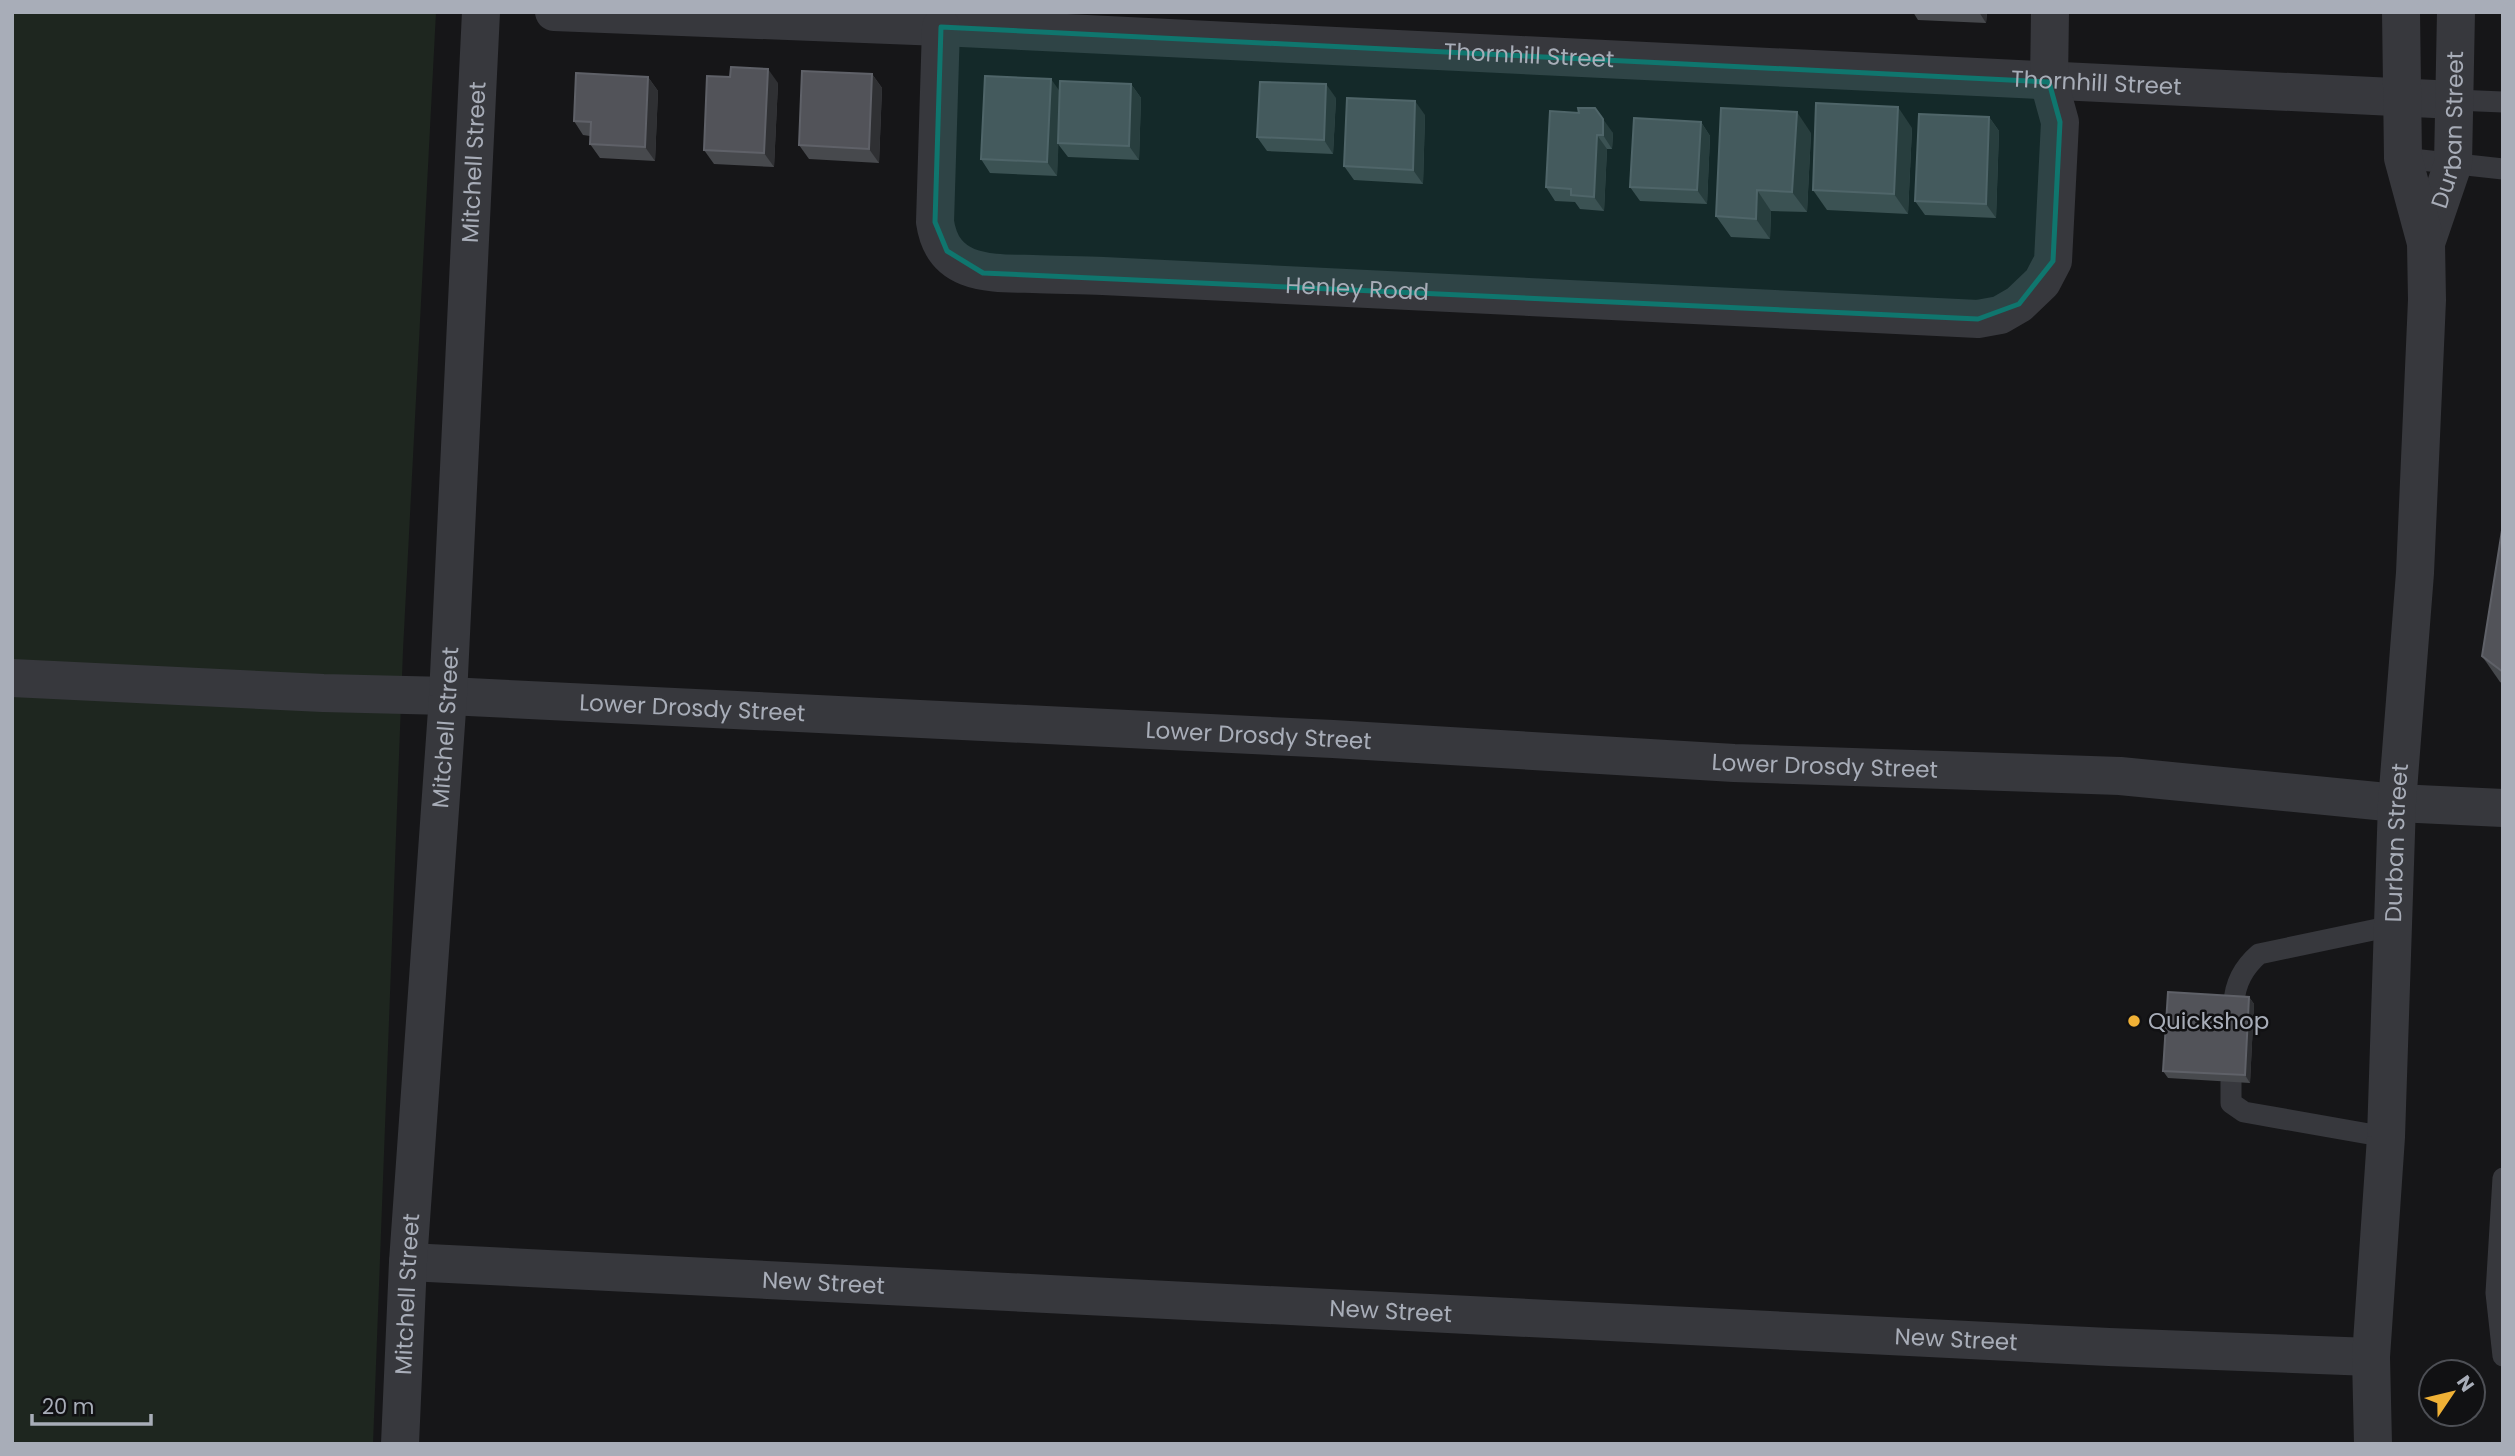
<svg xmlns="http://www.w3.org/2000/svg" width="2515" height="1456" viewBox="0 0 2515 1456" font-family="Poppins,sans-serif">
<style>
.garden{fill:#1e261f}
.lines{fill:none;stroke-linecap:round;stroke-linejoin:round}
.service{stroke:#37383d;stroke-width:21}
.minor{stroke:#37383d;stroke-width:38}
.tertiary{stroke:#37383d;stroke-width:38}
.wall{fill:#47494d}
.shaded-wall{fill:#2f3033}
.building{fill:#525359;stroke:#5f6168;stroke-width:2}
.marked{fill:#0f766e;fill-opacity:0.2;stroke:#0f766e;stroke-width:5;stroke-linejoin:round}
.poi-dot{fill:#f0b136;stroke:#111113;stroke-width:2.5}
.labels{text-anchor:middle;stroke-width:5;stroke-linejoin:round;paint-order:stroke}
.street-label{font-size:23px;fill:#a8adb8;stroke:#111113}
.poi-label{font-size:23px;fill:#a8adb8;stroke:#111113;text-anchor:start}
</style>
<rect width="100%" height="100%" fill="#161618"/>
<path class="garden" d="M12,12H436L403,650L373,1444H12Z"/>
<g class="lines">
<g class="service">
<path d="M2455,100L2503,102"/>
<path d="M2403,158L2503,169"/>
<path d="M2234,1003C2235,982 2244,967 2259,954L2392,926"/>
<path d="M2231,1082V1103L2244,1112L2386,1137"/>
<path d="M2503,1178L2496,1293L2503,1356"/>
</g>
<g class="minor">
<path id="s1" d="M554,12L941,27L2455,100"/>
<path id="s2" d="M941,27L935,222C943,276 990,273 1033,274C1056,275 1080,275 1103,276L1978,319L2000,315L2019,304L2042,282L2053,261L2060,122L2049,82L2050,12"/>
<path id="s3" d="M12,678L323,693L448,696L1333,739L1734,763L2120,776L2397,803L2503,808"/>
<path id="s4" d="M408,1262L2109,1347L2371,1357"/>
<path id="s5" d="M400,1444L408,1262L448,696L481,12"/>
</g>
<g class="tertiary">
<path id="s6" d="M2426,243L2453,164L2456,12"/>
<path id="s7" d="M2373,1444L2371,1357L2386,1137L2397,803L2415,573L2427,300L2426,243L2403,158L2401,12"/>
</g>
</g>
<g class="wall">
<path d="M1913,12H1987L1986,23L1918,20Z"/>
<path d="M872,74L882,88L879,163L809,159L799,145Z"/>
<path d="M648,77L658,91L655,161L600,158L590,144V136L583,135L574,121Z"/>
<path d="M778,83L774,167L714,164L704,150Z"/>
<path d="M1131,84L1141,98L1139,160L1068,157L1058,144L1057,176L990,173L981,159L1060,92Z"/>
<path d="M1336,98L1333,154L1267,151L1257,137Z"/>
<path d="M1550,111L1613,133L1612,149H1607L1604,211L1580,209L1575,202L1555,201L1546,187Z"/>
<path d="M1425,115L1423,184L1354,180L1344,166Z"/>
<path d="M1989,117L1999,131L1996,218L1925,215L1915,201Z"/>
<path d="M1701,122L1710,136L1707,204L1640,201L1630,187Z"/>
<path d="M1912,128L1908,214L1827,210L1813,190Z"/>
<path d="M1811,133L1807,212L1771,211L1770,239L1731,237L1716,216Z"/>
<path d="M2503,524V684L2500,682L2482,656Z"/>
<path d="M2249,997L2254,1004L2250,1083L2168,1078L2163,1071Z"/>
</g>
<g class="shaded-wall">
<path d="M1979,12H1987L1986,23Z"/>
<path d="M768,69L778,83L774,167L764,153Z"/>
<path d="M872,74L882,88L879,163L869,149Z"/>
<path d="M648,77L658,91L655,161L645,147Z"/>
<path d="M1051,79L1061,93L1057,176L1047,162Z"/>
<path d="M1131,84L1141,98L1139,160L1129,146Z"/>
<path d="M1326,84L1336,98L1333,154L1324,140Z"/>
<path d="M1415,101L1425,115L1423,184L1413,170Z"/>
<path d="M1898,107L1912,128L1908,214L1894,194Z"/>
<path d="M1797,112L1811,133L1807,212L1792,192Z"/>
<path d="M1989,117L1999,131L1996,218L1986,204Z"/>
<path d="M1603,119L1613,133L1612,149L1603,135Z"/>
<path d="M1701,122L1710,136L1707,204L1697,190Z"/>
<path d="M1597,135L1607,149L1604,211L1594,197Z"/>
<path d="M1757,190L1771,211L1770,239L1756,219Z"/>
<path d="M2249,997L2254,1004L2250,1083L2245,1075Z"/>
</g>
<g class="building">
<path d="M731,67L768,69L764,153L704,150L707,76L730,77Z"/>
<path d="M802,71L872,74L869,149L799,145Z"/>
<path d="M576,73L648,77L645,147L590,144L591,122L574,121Z"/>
<path d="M985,76L1051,79L1047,162L981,159Z"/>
<path d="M1060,81L1131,84L1129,146L1058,143Z"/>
<path d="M1260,82L1326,84L1324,140L1257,137Z"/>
<path d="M1347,98L1415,101L1413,170L1344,166Z"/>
<path d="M1816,103L1898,107L1894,194L1813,190Z"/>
<path d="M1578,108H1595L1603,119V135H1597L1594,197L1571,195V189L1546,187L1550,111L1579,113Z"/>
<path d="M1721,108L1797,112L1792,192L1757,190L1756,219L1716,216Z"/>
<path d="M1919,114L1989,117L1986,204L1915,201Z"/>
<path d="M1634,118L1701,122L1697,190L1630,187Z"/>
<path d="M2503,524V672L2482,656Z"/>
<path d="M2168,992L2249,997L2245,1075L2163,1071Z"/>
</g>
<path class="marked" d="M941,27L2049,82L2060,122L2053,261L2019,304L1978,319L983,273L947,251L935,222Z"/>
<circle class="poi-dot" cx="2134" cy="1021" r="7"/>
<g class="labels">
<g class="street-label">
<text dy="8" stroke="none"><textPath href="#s1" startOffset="976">Thornhill Street</textPath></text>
<text dy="8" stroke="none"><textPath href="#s1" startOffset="1544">Thornhill Street</textPath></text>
<text dy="8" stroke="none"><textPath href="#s6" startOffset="117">Durban Street</textPath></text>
<text dy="8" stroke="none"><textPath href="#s5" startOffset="1284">Mitchell Street</textPath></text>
<text dy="8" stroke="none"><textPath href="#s2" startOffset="644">Henley Road</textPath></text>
<text dy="8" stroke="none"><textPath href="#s3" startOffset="681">Lower Drosdy Street</textPath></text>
<text dy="8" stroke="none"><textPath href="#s5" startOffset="718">Mitchell Street</textPath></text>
<text dy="8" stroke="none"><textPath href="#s3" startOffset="1248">Lower Drosdy Street</textPath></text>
<text dy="8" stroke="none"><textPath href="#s3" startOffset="1815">Lower Drosdy Street</textPath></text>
<text dy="8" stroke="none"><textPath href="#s7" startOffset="602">Durban Street</textPath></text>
<text dy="8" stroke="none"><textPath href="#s4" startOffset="416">New Street</textPath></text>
<text dy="8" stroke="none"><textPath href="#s5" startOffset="150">Mitchell Street</textPath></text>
<text dy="8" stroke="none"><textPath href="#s4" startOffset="984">New Street</textPath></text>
<text dy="8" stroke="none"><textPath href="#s4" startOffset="1550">New Street</textPath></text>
</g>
<g class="poi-label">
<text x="2148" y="1029">Quickshop</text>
</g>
</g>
<rect width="2515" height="1456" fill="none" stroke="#a8adb8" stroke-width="28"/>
<g transform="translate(2452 1393) rotate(55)"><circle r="33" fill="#111113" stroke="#4d4f55" stroke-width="2"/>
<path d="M0-5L12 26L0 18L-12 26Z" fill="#f0b136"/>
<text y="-10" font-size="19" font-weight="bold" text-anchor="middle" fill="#a8adb8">N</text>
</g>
<path d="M32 1414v10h119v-10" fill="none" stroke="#a8adb8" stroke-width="3.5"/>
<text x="42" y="1414" font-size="21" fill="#a8adb8" stroke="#111113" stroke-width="5" paint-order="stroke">20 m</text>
</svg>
